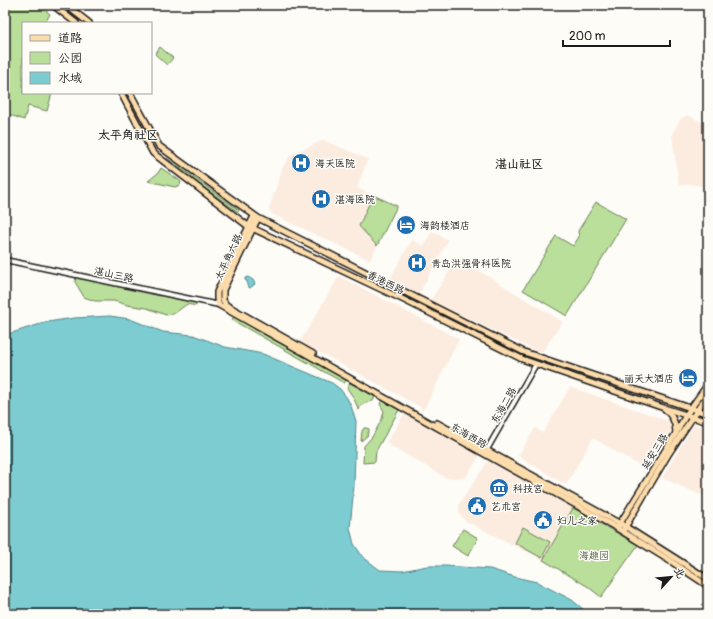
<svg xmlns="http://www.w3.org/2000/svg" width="713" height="619" viewBox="0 0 713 619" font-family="Pangolin,'LXGW WenKai TC',sans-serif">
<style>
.built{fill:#fcece0}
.green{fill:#badf9a;stroke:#6b7e5b}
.water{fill:#7bccd1;stroke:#558689}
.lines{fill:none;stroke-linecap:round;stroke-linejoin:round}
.minor-casing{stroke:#1c1c1c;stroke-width:7}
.major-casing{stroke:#1c1c1c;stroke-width:8}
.minor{stroke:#fdfcf7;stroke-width:4}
.major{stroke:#fddcac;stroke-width:5}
.labels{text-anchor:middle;stroke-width:3;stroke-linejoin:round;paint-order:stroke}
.poi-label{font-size:10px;fill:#1c1c1c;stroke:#fdfcf7;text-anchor:start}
.street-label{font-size:10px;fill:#1c1c1c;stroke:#fdfcf7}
.park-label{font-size:10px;fill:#536048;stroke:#fdfcf7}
.quarter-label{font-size:12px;font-weight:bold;fill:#1c1c1c;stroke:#fdfcf7}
</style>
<rect width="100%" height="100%" fill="#fdfcf7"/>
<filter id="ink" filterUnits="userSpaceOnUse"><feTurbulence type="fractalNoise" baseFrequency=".025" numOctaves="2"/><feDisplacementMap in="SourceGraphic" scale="8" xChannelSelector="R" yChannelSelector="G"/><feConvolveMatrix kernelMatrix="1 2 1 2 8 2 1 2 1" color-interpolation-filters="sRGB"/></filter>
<g filter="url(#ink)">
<g class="built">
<path d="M688,115L708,126V135L705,140L708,142V178L703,186L689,184L680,186L678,181L672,134L681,118Z"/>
<path d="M323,140L368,159L357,188L373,195L359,226L377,246L370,260L272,214L269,209L282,169L289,156Z"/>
<path d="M432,231L448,240L419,294L389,280L412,240L423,246Z"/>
<path d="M458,258L563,322L541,353L430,301Z"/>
<path d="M339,276L459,339L424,409L300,342Z"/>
<path d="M570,387L669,421L672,425V430L647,470L593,438L566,485L518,456L535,428L543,433Z"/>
<path d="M405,413L480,455L465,478H446L386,443Z"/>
<path d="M694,424L708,427V498L662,478Z"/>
<path d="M488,461L573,508L543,560L465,521L459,513V504Z"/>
</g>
<g class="green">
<path d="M5,5H39L50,14L45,23H23V93H52L47,111L28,106L24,120L5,113Z"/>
<path d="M160,47L173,58L167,65L155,54Z"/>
<path d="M167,158L239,210L238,212L166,160Z"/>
<path d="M161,168L179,180L181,182L180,185L175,187L148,181L158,173Z"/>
<path d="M373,195L397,206L377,246L359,226Z"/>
<path d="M596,202L626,219L567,316L523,290L556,236L573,246L579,237L578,231Z"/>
<path d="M76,277L197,302L196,306L187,304L175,313L166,315L147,308L127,305L114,301H95L84,297L75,282Z"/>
<path d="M234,316L347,379L344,383L232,320Z"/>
<path d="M350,383L375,397L373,401C367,402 361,403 359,410L353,397L347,388Z"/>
<path d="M382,400L399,410L376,451L375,462L363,463L364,446L372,437L382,419L384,411L380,404Z"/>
<path d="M364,428H366L369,429V431L367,434L368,435L361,441L362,431Z"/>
<path d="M573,508L638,545L601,597L587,586L543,560Z"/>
<path d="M523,527L550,542L542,558L515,543Z"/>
<path d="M463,529L478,538L468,556L452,546Z"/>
</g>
<g class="water">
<path d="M248,277L253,280L255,284L250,288L247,286V281L245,280V278Z"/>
<path d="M110,316L130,319L163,332L193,335L225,347L263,354L332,383L340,389L347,398L351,406L356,421L354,486L350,528L354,544L363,557L380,570L402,571L427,566H446L490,569L515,577L537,582L572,600L589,614H5V335L47,322L74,318Z"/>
</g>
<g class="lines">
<defs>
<g id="minor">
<path d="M5,260L219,305"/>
<path d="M485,453L536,364"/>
</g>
<g id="major">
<path d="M53,5L76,23"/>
<path d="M66,5L89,23"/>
<path d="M121,93L153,153L248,226L404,300L522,359L664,408L708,422"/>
<path d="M130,93L159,146L258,218L524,352L708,414"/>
<path d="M254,216L217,292V299L219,305L617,528L672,562L708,586"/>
<path d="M258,218L223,290V300L226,305L313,354"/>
<path d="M665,409C672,416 676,422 676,433"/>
<path d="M437,423L626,527L708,579"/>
<path d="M619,525L676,433L686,415L708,384"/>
<path d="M624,529L669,453L708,394"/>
</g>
</defs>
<use href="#minor" class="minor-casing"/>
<use href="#major" class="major-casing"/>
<use href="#minor" class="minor"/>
<use href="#major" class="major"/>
</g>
</g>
<defs>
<symbol id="hospital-disc" viewBox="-11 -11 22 22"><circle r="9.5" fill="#1f6fb2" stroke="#fdfcf7"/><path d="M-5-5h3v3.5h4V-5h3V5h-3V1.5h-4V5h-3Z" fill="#fff"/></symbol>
<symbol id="hotel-disc" viewBox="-11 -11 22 22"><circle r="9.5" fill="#1f6fb2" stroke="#fdfcf7"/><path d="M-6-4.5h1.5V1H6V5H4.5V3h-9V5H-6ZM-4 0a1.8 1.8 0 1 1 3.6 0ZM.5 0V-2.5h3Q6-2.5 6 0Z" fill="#fff"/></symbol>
<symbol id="museum-disc" viewBox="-11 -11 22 22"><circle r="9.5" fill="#1f6fb2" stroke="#fdfcf7"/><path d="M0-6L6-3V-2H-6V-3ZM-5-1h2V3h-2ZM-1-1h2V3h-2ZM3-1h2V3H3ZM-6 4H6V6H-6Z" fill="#fff"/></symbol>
<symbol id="civic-disc" viewBox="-11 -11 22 22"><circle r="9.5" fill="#1f6fb2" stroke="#fdfcf7"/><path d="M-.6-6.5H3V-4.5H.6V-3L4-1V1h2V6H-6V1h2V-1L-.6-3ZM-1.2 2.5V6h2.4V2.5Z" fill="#fff"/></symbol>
</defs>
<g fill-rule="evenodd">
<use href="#hospital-disc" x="290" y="152" width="22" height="22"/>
<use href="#hospital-disc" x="310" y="188" width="22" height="22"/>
<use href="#hotel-disc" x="395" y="214" width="22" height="22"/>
<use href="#hospital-disc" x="406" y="252" width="22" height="22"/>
<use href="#hotel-disc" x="677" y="367" width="22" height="22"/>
<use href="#museum-disc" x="488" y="477" width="22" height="22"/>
<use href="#civic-disc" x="466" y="495" width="22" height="22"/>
<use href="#civic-disc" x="532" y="509" width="22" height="22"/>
</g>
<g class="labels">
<g class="poi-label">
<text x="315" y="167">海天医院</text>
<text x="335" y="203">湛海医院</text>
<text x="420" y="229">海韵楼酒店</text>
<text x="431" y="267">青岛洪强骨科医院</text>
<text x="674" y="382" text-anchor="end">丽天大酒店</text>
<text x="513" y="492">科技宫</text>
<text x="491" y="510">艺术宫</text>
<text x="557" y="524">妇儿之家</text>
</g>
<g class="street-label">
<text transform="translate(228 257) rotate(-65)" y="4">太平角六路</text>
<text transform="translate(114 274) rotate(12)" y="4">湛山三路</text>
<text transform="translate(386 282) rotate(26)" y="4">香港西路</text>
<text transform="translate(503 405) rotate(-60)" y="4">东海二路</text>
<text transform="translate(469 435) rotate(30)" y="4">东海西路</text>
<text transform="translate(654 451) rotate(-58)" y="4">延安三路</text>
</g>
<g class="park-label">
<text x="594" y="559">海趣园</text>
</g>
<g class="quarter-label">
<text x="128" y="139">太平角社区</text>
<text x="519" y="168">湛山社区</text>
</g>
</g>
<rect width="713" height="619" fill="none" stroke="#fdfcf7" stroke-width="20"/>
<rect x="10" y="10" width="693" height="599" fill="none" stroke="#1c1c1c" stroke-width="1.5" filter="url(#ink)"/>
<rect x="22" y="22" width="130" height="72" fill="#fdfcf7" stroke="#a3a29f"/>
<rect x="30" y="35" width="20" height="6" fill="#fddcac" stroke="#a3a29f"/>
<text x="58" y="42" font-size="12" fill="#1c1c1c">道路</text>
<rect x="30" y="52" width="20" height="12" fill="#badf9a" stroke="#a3a29f"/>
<text x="58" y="62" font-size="12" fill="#1c1c1c">公园</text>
<rect x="30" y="72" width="20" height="12" fill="#7bccd1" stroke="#a3a29f"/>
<text x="58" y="82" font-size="12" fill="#1c1c1c">水域</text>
<g transform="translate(671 577) rotate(63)" stroke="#fdfcf7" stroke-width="3" paint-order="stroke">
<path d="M0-3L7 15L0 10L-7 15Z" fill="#1c1c1c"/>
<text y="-6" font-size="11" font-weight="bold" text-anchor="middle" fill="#1c1c1c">北</text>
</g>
<path d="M563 40v6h107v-6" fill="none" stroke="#1c1c1c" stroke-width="2"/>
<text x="569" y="40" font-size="12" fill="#1c1c1c" stroke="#fdfcf7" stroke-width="3" paint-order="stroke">200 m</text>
</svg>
